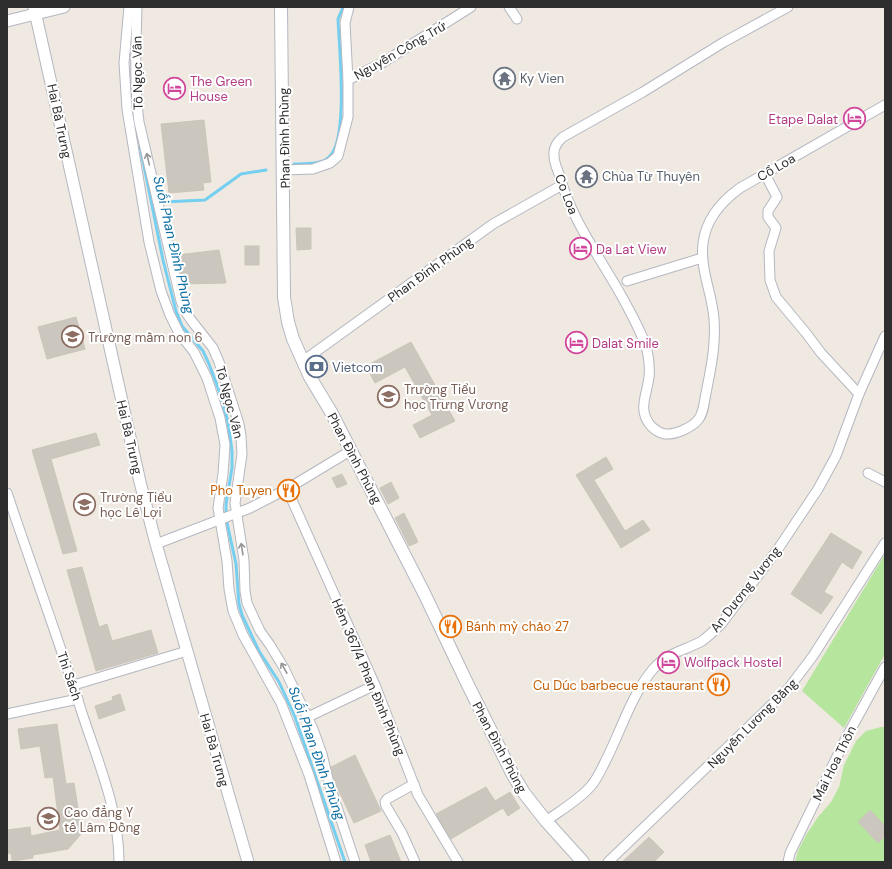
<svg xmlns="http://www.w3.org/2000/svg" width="892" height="869" viewBox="0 0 892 869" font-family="'DM Sans',sans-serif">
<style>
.green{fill:#b6e59e}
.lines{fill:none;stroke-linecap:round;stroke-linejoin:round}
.stream{stroke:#75cff0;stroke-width:3}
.building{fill:#cbc7bf;stroke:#cbc5ba}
.minor-casing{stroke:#b4b7c1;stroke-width:11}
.tertiary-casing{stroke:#b4b7c1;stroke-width:13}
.secondary-casing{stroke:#b4b7c1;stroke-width:14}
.minor{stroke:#fff;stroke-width:9}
.tertiary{stroke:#fff;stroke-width:11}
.secondary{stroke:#fff;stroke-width:12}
.oneway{stroke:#969696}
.labels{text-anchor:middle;stroke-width:4;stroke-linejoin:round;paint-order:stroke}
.street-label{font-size:13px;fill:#2e2e2e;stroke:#fff}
.worship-label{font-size:13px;fill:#5b616d;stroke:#fff;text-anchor:start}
.hotel-label{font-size:13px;fill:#b23c85;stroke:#fff;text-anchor:start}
.education-label{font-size:13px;fill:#785e54;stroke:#fff;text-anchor:start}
.service-label{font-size:13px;fill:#4e5e75;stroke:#fff;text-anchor:start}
.food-label{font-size:13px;fill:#c56008;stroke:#fff;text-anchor:end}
.water-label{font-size:14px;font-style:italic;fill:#0d6fa3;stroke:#fff}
</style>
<rect width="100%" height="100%" fill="#efe9e1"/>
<g class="green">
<path d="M885,554V654L844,728L802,691Z"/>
<path d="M881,727H885V862H795L798,851L806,835L818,817L831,802L839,787L844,765L856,741L866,731Z"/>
</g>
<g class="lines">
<g class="stream">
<path d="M140,146L163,260L176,311L182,326L203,351L209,364L220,393L228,422L232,451V468L226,504V518L236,564L239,604L242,615L259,651L279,682L295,717L345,862"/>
<path d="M294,164C306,163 321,165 329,157C349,140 339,46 338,19L343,7"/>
<path d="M164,202L205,200L241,174L266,170"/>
</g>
</g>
<g class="building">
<path d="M204,120L211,182L203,183L204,190L169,193L161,124Z"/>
<path d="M296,228H311V249L297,250Z"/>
<rect x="245" y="246" width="14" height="19"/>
<path d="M219,250L226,283L183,284L177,255Z"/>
<path d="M76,317L85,349L47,359L38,327Z"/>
<path d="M411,342L455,421L420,438L413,425L432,415L405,367L375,383L366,366Z"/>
<path d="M96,433L100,445L51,459L77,551L63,554L32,450Z"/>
<path d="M606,457L613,469L594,480L625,531L643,520L650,530L621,548L576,475Z"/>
<path d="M342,474L347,484L337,488L332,478Z"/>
<path d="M391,482L399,498L388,504L380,488Z"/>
<path d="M404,513L418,542L409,546L395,518Z"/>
<path d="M831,533L862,552L852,569L842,562L824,592L833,597L821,614L791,594Z"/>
<path d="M82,567L99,627L107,624L112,641L151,630L158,653L96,671L67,570Z"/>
<path d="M120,694L125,710L99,719L95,706L113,700L112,697Z"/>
<path d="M57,724L66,784L74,783L82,833L68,849L33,855V858L12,861L11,853L7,854V830L30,827L31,836L60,830L53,777L45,778L40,746L21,749L18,729Z"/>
<path d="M355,755L381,811L354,823L335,783L331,767Z"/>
<path d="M486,787L495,801L510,792L520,808L508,816L503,808L451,839L436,814Z"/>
<path d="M870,810L885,826V836L878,843L858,822Z"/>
<path d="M390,835L401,862H371L365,845Z"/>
<path d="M649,837L664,852L654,862H622Z"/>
</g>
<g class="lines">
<defs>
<g id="minor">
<path d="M129,7L124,63L127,109L149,242L161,291L170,315L179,333L194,352L207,378L220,418L225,445L223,474L218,508L227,561L229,589L233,611L243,635L281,703L309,775L336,862"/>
<path d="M137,7C136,46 134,83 139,122L181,301L185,311L191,320L213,348L219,362L239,424L241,436L242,454L235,503L244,560L245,591L247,603L260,631L270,645L284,668L313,729L322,754L329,783L355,862"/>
<path d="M509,7L517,19"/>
<path d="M788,7L724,42L643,92L563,137C557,142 553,148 554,156C554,162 557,169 559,174C572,223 604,262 627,306C635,321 645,339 648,355C649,362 650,370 649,377C647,395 637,410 651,426C654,429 660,433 665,434C675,435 691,428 698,420C704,413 704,402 706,393C711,368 716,345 714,319C712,292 700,271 703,243C706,219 722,201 740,188L885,105"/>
<path d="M348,80L382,63L471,7"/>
<path d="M284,170L313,169L330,163L338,156L348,117V80L345,23L349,7"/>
<path d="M765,174L777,197L768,211V217L776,228L769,251L770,280L776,297L806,333L821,353L859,394"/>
<path d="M627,281L702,258"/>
<path d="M303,361L493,224L562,185"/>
<path d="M868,473L885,482"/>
<path d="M287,489L375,685L418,795L458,862"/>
<path d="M7,493C32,567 59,641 83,716C99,764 119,811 119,862"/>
<path d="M156,544L250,508L287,489L350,451"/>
<path d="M74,685L187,651"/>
<path d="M7,714L78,699"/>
<path d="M308,717L375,685"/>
<path d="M414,784L387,799L385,802L386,806L402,833L415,862"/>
<path d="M546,821C561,810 579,800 591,786C597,779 601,770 605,762C621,731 631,695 654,668C667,653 686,650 702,641C709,636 716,629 722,623L778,549L818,489L836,456L859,394L885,336"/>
<path d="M608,862L788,689L813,656L885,543"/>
<path d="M788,862L790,853L846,738L885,667"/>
</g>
<g id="tertiary">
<path d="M34,7L140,482L156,544L248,862"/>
<path d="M7,21L64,7"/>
</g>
<path id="secondary" d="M281,7L284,297L288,322L293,339L310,377L331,412L424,593L468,685L513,775L524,793L546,821L583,862"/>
</defs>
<use href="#minor" class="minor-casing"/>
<use href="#tertiary" class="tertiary-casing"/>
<use href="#secondary" class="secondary-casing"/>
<use href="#minor" class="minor"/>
<use href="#tertiary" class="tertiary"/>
<use href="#secondary" class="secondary"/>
</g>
<defs><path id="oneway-shaft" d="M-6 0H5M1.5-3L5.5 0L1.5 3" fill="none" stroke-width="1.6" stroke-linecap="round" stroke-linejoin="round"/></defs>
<g class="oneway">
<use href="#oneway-shaft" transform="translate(148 159) rotate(-103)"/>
<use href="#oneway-shaft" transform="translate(242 549) rotate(-99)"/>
<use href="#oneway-shaft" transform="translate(284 668) rotate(-119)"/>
</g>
<defs>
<symbol id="temple-ring" viewBox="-11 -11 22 22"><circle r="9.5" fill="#fff" stroke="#6b7280" stroke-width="1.5"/><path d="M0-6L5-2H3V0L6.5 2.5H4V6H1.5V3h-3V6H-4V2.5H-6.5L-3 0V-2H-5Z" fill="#6b7280"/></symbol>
<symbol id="hotel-ring" viewBox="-11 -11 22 22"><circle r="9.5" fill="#fff" stroke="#d1479c" stroke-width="1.5"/><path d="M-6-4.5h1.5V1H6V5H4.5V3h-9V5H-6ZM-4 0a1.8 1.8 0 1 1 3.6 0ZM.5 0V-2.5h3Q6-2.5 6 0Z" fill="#d1479c"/></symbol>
<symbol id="school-ring" viewBox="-11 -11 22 22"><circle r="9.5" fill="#fff" stroke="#8d6e63" stroke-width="1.5"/><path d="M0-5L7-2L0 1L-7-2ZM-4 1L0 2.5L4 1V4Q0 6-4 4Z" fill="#8d6e63"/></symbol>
<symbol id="bank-ring" viewBox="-11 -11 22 22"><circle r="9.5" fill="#fff" stroke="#5c6f8a" stroke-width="1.5"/><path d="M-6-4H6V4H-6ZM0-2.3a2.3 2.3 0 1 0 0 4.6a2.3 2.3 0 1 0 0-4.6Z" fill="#5c6f8a"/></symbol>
<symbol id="restaurant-ring" viewBox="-11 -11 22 22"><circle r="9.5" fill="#fff" stroke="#e8710a" stroke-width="1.5"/><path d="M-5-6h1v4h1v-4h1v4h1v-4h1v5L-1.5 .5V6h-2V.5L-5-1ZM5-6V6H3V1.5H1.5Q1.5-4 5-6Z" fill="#e8710a"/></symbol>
<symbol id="university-ring" viewBox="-11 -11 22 22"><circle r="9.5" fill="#fff" stroke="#8d6e63" stroke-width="1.5"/><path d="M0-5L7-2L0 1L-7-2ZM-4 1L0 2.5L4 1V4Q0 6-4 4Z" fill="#8d6e63"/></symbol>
</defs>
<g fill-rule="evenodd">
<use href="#temple-ring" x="492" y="66" width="25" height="25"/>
<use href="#hotel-ring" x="162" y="76" width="25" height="25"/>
<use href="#hotel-ring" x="842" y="106" width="25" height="25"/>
<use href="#temple-ring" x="574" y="164" width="25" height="25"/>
<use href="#hotel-ring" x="568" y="236" width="25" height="25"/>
<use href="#school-ring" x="60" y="324" width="25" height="25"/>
<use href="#hotel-ring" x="564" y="330" width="25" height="25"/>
<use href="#bank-ring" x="304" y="354" width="25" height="25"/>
<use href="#school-ring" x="376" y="384" width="25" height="25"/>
<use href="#restaurant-ring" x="276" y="478" width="25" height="25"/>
<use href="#school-ring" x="72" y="492" width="25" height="25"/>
<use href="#restaurant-ring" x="438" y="614" width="25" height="25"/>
<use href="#hotel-ring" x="656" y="650" width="25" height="25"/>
<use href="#restaurant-ring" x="706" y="672" width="25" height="25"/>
<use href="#university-ring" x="36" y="806" width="25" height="25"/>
</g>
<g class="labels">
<g class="street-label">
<text transform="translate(400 50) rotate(-30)" y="5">Nguyễn Công Trứ</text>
<text transform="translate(137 73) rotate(-91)" y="5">Tô Ngọc Vân</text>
<text transform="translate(60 121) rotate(78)" y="5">Hai Bà Trưng</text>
<text transform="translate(284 138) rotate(-91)" y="5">Phan Đình Phùng</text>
<text transform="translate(776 167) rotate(-30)" y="5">Cổ Loa</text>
<text transform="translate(567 194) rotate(69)" y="5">Co Loa</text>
<text transform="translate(430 269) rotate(-36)" y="5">Phan Đinh Phùng</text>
<text transform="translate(230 402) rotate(75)" y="5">Tô Ngọc Vân</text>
<text transform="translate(130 437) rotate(77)" y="5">Hai Bà Trưng</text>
<text transform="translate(355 458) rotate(62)" y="5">Phan Đình Phùng</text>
<text transform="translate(745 589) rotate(-52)" y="5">An Dương Vương</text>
<text transform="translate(70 676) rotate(71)" y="5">Thi Sách</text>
<text transform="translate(369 677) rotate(67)" y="5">Hẻm 367/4 Phan Đình Phùng</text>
<text transform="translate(752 723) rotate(-45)" y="5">Nguyễn Lương Bằng</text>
<text transform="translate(500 747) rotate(62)" y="5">Phan Đình Phùng</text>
<text transform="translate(215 750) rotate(74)" y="5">Hai Bà Trưng</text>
<text transform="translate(834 763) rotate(-64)" y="5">Mai Hoa Thôn</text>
</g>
<g class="worship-label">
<text x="520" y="83">Ky Vien</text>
<text x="602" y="181">Chùa Từ Thuyên</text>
</g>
<g class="hotel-label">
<text x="190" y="86">The Green<tspan x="190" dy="15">House</tspan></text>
<text x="838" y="124" text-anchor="end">Etape Dalat</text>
<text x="596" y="254">Da Lat View</text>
<text x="592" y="348">Dalat Smile</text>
<text x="684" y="667">Wolfpack Hostel</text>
</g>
<g class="education-label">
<text x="88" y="342">Trường mầm non 6</text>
<text x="404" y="394">Trường Tiểu<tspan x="404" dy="15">học Trưng Vương</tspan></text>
<text x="100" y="502">Trường Tiểu<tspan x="100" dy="15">học Lê Lợi</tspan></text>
<text x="64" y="817">Cao đẳng Y<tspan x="64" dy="15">tế Lâm Đồng</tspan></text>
</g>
<g class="service-label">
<text x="332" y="372">Vietcom</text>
</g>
<g class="food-label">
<text x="272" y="495">Pho Tuyen</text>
<text x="466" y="631" text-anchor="start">Bánh mỳ chảo 27</text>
<text x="704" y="690">Cu Dúc barbecue restaurant</text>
</g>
<g class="water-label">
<text transform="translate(174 245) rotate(77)" y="5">Suối Phan Đình Phùng</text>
<text transform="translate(317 753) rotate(70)" y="5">Suối Phan Đình Phùng</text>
</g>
</g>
<rect width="892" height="869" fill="none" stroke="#2e2e2e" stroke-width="16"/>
</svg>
